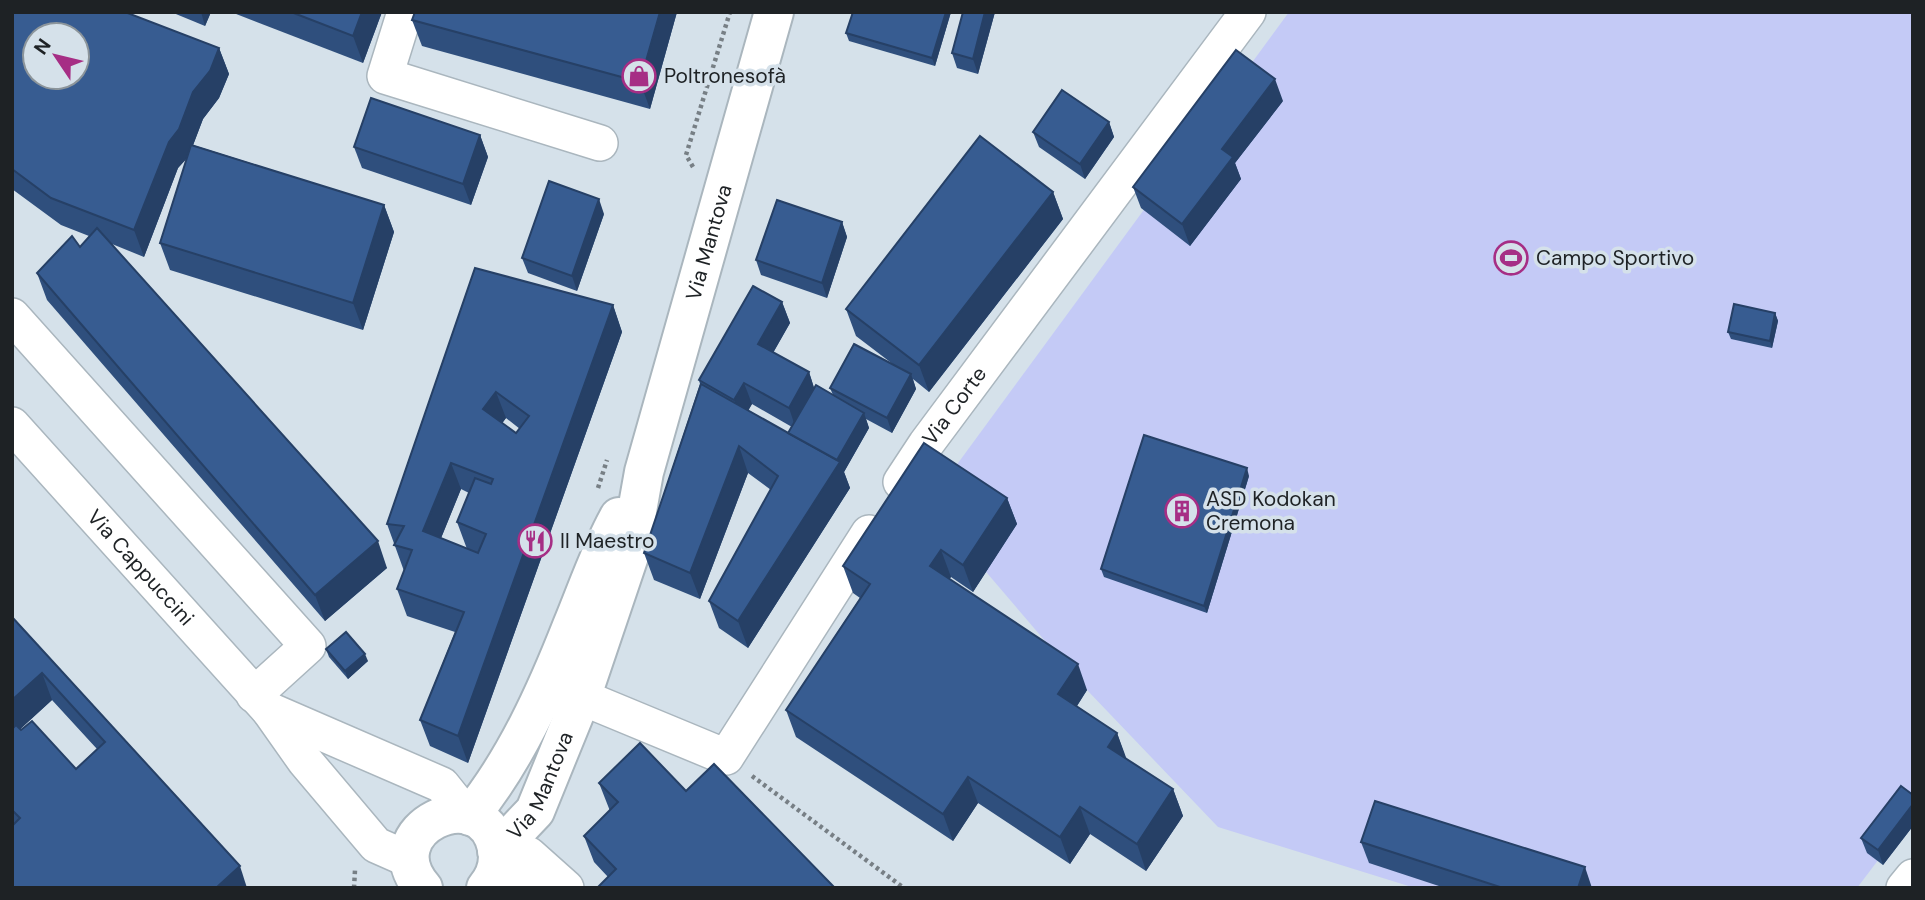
<svg xmlns="http://www.w3.org/2000/svg" width="1925" height="900" viewBox="0 0 1925 900" font-family="'DM Sans',sans-serif">
<style>
.green{fill:#c4caf6}
.lines{fill:none;stroke-linecap:round;stroke-linejoin:round}
.minor-casing{stroke:#aab6be;stroke-width:38}
.major-casing{stroke:#aab6be;stroke-width:42}
.path{stroke:#777f85;stroke-width:4.5;stroke-dasharray:3.5 3.5;stroke-linecap:butt}
.minor{stroke:#fff;stroke-width:35}
.major{stroke:#fff;stroke-width:38}
.wall{fill:#2f4f7d;fill-rule:evenodd}
.shaded-wall{fill:#264066}
.building{fill:#375c91;stroke:#264066;stroke-width:2;fill-rule:evenodd}
.labels{text-anchor:middle;stroke-width:7;stroke-linejoin:round;paint-order:stroke}
.poi-label{font-size:21px;fill:#1e2225;stroke:#d5e1ea;text-anchor:start}
.street-label{font-size:21px;fill:#1e2225;stroke:#d5e1ea}
</style>
<rect width="100%" height="100%" fill="#d5e1ea"/>
<path class="green" d="M1289,12H1913V814L1857,888H1415L1218,827L1087,690L928,504Z"/>
<g class="lines">
<defs>
<g id="minor">
<path d="M405,12L385,76L600,143"/>
<path d="M12,316L308,646L254,695"/>
<path id="s1" d="M12,425L269,710L305,761L376,845L410,860"/>
<path id="s2" d="M901,482L926,444L1248,12"/>
<path d="M553,690L598,704L726,757L869,533"/>
<path d="M269,710L442,785L466,815"/>
<path d="M498,859L529,855L566,888"/>
<path d="M491,882L529,888"/>
<path d="M1904,888L1913,877"/>
</g>
<g id="major">
<path d="M470,816C515,761 546,692 572,626C587,590 600,551 619,517"/>
<path id="s3" d="M497,851L535,811L581,698L629,556L644,472L774,12"/>
<path d="M423,888C372,830 482,777 497,848C500,863 496,876 486,888"/>
</g>
</defs>
<use href="#minor" class="minor-casing"/>
<use href="#major" class="major-casing"/>
<g class="path">
<path d="M693,167L686,155L730,12"/>
<path d="M598,488L607,460"/>
<path d="M752,776L904,888"/>
<path d="M354,888L355,870"/>
</g>
<use href="#minor" class="minor"/>
<use href="#major" class="major"/>
</g>
<g class="wall">
<path d="M12,12L219,48L229,74L219,98L203,119L193,145L384,205L394,232L363,330L170,270L160,243L187,158L178,168L144,257L112,244L387,568L325,621L47,300L37,273L80,247L89,236L61,225L12,189Z"/>
<path d="M171,12H211L205,26Z"/>
<path d="M231,12H382L363,63Z"/>
<path d="M677,12L650,109L422,46L412,20Z"/>
<path d="M853,12H951L935,66L849,41L846,33Z"/>
<path d="M963,12H995L978,74L957,68L952,53Z"/>
<path d="M1283,101L1235,163L1241,179L1190,246L1141,208L1133,187Z"/>
<path d="M1109,122L1114,137L1085,179L1039,147L1033,132Z"/>
<path d="M480,135L488,157L471,205L362,168L354,147Z"/>
<path d="M1053,192L1063,219L929,392L913,379L916,389L892,433L866,419L869,428L844,472L850,488L748,648L719,628L709,601L771,490L748,473L700,599L654,580L644,553L700,384L699,380L782,302L790,323L773,353L809,372L814,388L833,395L830,388L894,365L856,336L846,309ZM752,404L792,427L788,433L748,410Z"/>
<path d="M604,214L577,291L528,273L522,258Z"/>
<path d="M842,222L847,237L827,298L761,275L756,260Z"/>
<path d="M475,268L613,305L622,332L468,763L430,746L420,720L455,632L407,616L397,589L404,571L387,524ZM506,418L520,429L516,433L502,423ZM461,489L469,493L457,522L467,549L441,538Z"/>
<path d="M1775,313L1778,321L1772,348L1731,339L1728,332Z"/>
<path d="M1249,476L1207,613L1104,577L1101,569Z"/>
<path d="M1007,498L1017,524L973,592L951,577L949,579L1087,690L1077,706L1117,733L1126,759L1173,789L1183,816L1146,871L1090,834L1070,864L978,803L953,841L796,737L786,710L860,598L853,593L843,566Z"/>
<path d="M12,617L247,888H12ZM52,700L97,749L76,769L20,729Z"/>
<path d="M326,649L368,661L348,679L329,657Z"/>
<path d="M599,783L686,791L835,888L608,877L594,862L584,836L610,811Z"/>
<path d="M1913,795V826L1883,865L1867,853L1861,838Z"/>
<path d="M1361,842L1592,888H1445L1369,863Z"/>
</g>
<g class="shaded-wall">
<path d="M201,12H211L205,26Z"/>
<path d="M362,12H382L363,63L353,36Z"/>
<path d="M660,12H677L650,109L640,82Z"/>
<path d="M946,12H951L935,66L932,58Z"/>
<path d="M985,12H995L978,74L973,59Z"/>
<path d="M219,48L229,74L219,98L203,119L189,156L178,168L144,257L134,230L169,142L193,92Z"/>
<path d="M1275,79L1283,101L1235,163L1241,179L1190,246L1182,224L1222,149Z"/>
<path d="M1109,122L1114,137L1085,179L1080,164Z"/>
<path d="M480,135L488,157L471,205L463,184Z"/>
<path d="M1053,192L1063,219L929,392L919,365Z"/>
<path d="M599,199L604,214L577,291L572,276Z"/>
<path d="M384,205L394,232L363,330L353,303Z"/>
<path d="M842,222L847,237L827,298L822,283Z"/>
<path d="M782,302L790,323L766,365L758,344Z"/>
<path d="M613,305L622,332L468,763L458,736Z"/>
<path d="M1775,313L1778,321L1772,348L1770,341Z"/>
<path d="M809,372L816,394L796,429L789,408Z"/>
<path d="M911,374L916,389L892,433L887,418Z"/>
<path d="M744,383L752,404L742,422L734,400Z"/>
<path d="M496,392L506,418L493,436L483,409Z"/>
<path d="M864,413L869,428L844,472L850,488L748,648L738,621Z"/>
<path d="M739,446L748,473L700,599L690,573Z"/>
<path d="M451,463L461,489L433,558L423,531Z"/>
<path d="M1247,468L1249,476L1207,613L1204,606Z"/>
<path d="M1007,498L1017,524L973,592L963,565Z"/>
<path d="M378,541L387,568L325,621L315,595Z"/>
<path d="M941,550L951,577L939,593L930,566Z"/>
<path d="M365,654L368,661L348,679L345,671Z"/>
<path d="M1078,664L1087,690L1068,720L1058,694Z"/>
<path d="M42,673L52,700L15,734L12,746V700Z"/>
<path d="M1117,733L1127,760L1108,747Z"/>
<path d="M968,777L978,803L953,841L943,814Z"/>
<path d="M1173,789L1183,816L1146,871L1137,844Z"/>
<path d="M1913,804V826L1883,865L1878,850Z"/>
<path d="M1080,807L1090,834L1070,864L1060,837Z"/>
<path d="M240,866L247,888H216Z"/>
<path d="M1585,867L1592,888H1578Z"/>
</g>
<g class="building">
<path d="M12,12H125L219,48L210,71L193,92L179,129L169,142L134,230L51,198L12,169ZM35,35H77V77H35Z"/>
<path d="M291,12H362L353,36Z"/>
<path d="M415,12H660L640,82L412,20Z"/>
<path d="M853,12H946L932,58L846,33Z"/>
<path d="M963,12H985L973,59L952,53Z"/>
<path d="M1236,50L1275,79L1222,149L1233,157L1182,224L1133,187Z"/>
<path d="M1062,90L1109,122L1080,164L1033,132Z"/>
<path d="M371,98L480,135L463,184L354,147Z"/>
<path d="M980,136L1053,192L919,365L846,309Z"/>
<path d="M191,145L384,205L353,303L160,243Z"/>
<path d="M549,181L599,199L572,276L522,258Z"/>
<path d="M777,200L842,222L822,283L756,260Z"/>
<path d="M97,228L378,541L315,595L37,273L72,236L80,247Z"/>
<path d="M475,268L613,305L458,736L420,720L464,612L397,589L412,550L394,545L404,526L387,524ZM496,392L529,416L516,433L483,409ZM451,463L493,479L491,484L475,478L457,522L486,534L478,553L423,531Z"/>
<path d="M753,286L782,302L758,344L809,372L789,408L744,383L734,400L699,380Z"/>
<path d="M1734,304L1775,313L1770,341L1728,332Z"/>
<path d="M854,344L911,374L887,418L830,388Z"/>
<path d="M701,384L840,462L738,621L709,601L778,476L739,446L690,573L644,553Z"/>
<path d="M816,385L864,413L837,460L788,433Z"/>
<path d="M1144,435L1247,468L1204,606L1101,569Z"/>
<path d="M924,443L1007,498L963,565L941,550L930,566L1078,664L1058,694L1117,733L1108,747L1173,789L1137,844L1080,807L1060,837L968,777L943,814L786,710L870,584L843,566Z"/>
<path d="M12,617L240,866L216,888H12V826L20,818L12,810V729L16,725L21,730L32,721L76,769L105,742L42,673L12,700Z"/>
<path d="M346,632L365,654L345,671L326,649Z"/>
<path d="M640,743L686,791L714,764L835,888H597L616,869L584,836L618,802L599,783Z"/>
<path d="M1901,786L1913,795V804L1878,850L1861,838Z"/>
<path d="M1375,801L1585,867L1578,888H1503L1361,842Z"/>
</g>
<defs>
<symbol id="shop-ring" viewBox="-11 -11 22 22"><circle r="9.5" fill="#d5e1ea" stroke="#a62e85" stroke-width="1.5"/><path d="M-5-2.5h2.3a2.7 3.5 0 0 1 5.4 0H5L5.5 6h-11ZM-1.5-2.5h3a1.5 2.3 0 0 0-3 0Z" fill="#a62e85"/></symbol>
<symbol id="stadium-ring" viewBox="-11 -11 22 22"><circle r="9.5" fill="#d5e1ea" stroke="#a62e85" stroke-width="1.5"/><path d="M0-5a6.5 5 0 1 0 0 10a6.5 5 0 1 0 0-10ZM-3.5-1.8h7v3.6h-7Z" fill="#a62e85"/></symbol>
<symbol id="building-ring" viewBox="-11 -11 22 22"><circle r="9.5" fill="#d5e1ea" stroke="#a62e85" stroke-width="1.5"/><path d="M-4-6H4V6H1V3H-1V6H-4ZM-2.5-4.3h1.7v1.8h-1.7ZM.8-4.3h1.7v1.8H.8ZM-2.5-1h1.7V.8h-1.7ZM.8-1h1.7V.8H.8Z" fill="#a62e85"/></symbol>
<symbol id="restaurant-ring" viewBox="-11 -11 22 22"><circle r="9.5" fill="#d5e1ea" stroke="#a62e85" stroke-width="1.5"/><path d="M-5-6h1v4h1v-4h1v4h1v-4h1v5L-1.5 .5V6h-2V.5L-5-1ZM5-6V6H3V1.5H1.5Q1.5-4 5-6Z" fill="#a62e85"/></symbol>
</defs>
<g fill-rule="evenodd">
<use href="#shop-ring" x="620" y="57" width="38" height="38"/>
<use href="#stadium-ring" x="1492" y="239" width="38" height="38"/>
<use href="#building-ring" x="1163" y="492" width="38" height="38"/>
<use href="#restaurant-ring" x="516" y="522" width="38" height="38"/>
</g>
<g class="labels">
<g class="poi-label">
<text x="664" y="83">Poltronesofà</text>
<text x="1536" y="265">Campo Sportivo</text>
<text x="1206" y="506">ASD Kodokan<tspan x="1206" dy="24">Cremona</tspan></text>
<text x="560" y="548">Il Maestro</text>
</g>
<g class="street-label">
<text dy="7" stroke="none"><textPath href="#s3" startOffset="651">Via Mantova</textPath></text>
<text dy="7" stroke="none"><textPath href="#s2" startOffset="93">Via Corte</textPath></text>
<text dy="7" stroke="none"><textPath href="#s1" startOffset="192">Via Cappuccini</textPath></text>
<text dy="7" stroke="none"><textPath href="#s3" startOffset="80">Via Mantova</textPath></text>
</g>
</g>
<rect width="1925" height="900" fill="none" stroke="#1e2225" stroke-width="28"/>
<g transform="translate(56 56) rotate(305)"><circle r="33" fill="#d5e1ea" stroke="#8c959b" stroke-width="2"/>
<path d="M0-5L12 26L0 18L-12 26Z" fill="#a62e85"/>
<text y="-10" font-size="19" font-weight="bold" text-anchor="middle" fill="#1e2225">N</text>
</g>
</svg>
